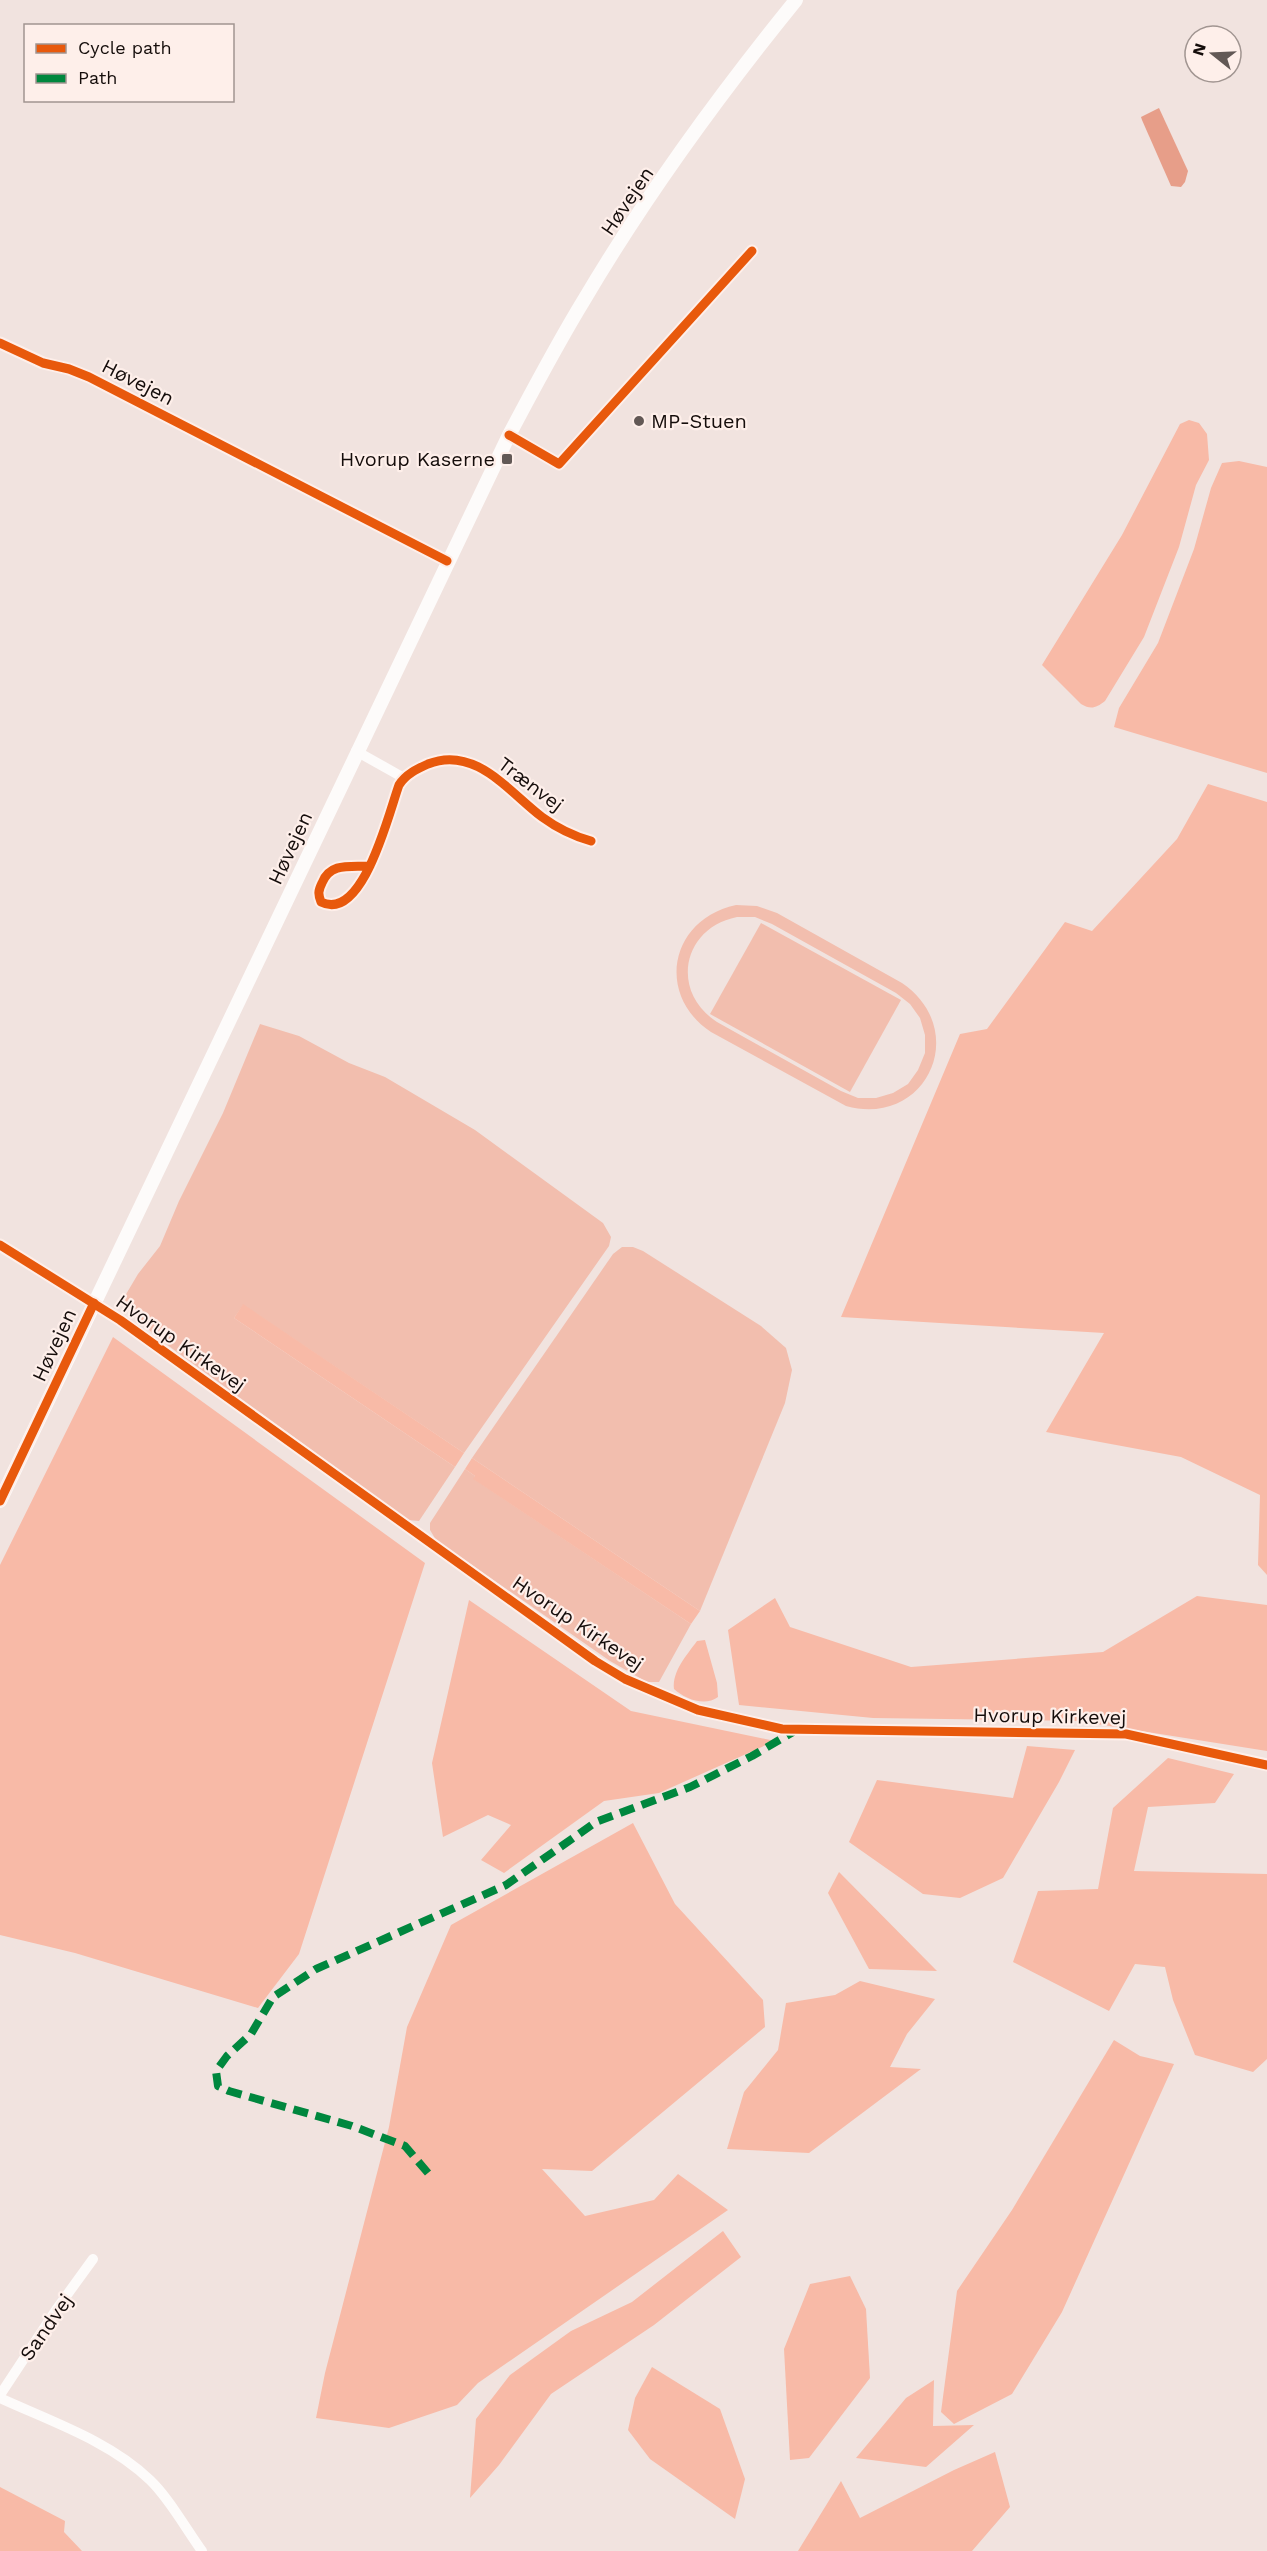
<svg xmlns="http://www.w3.org/2000/svg" width="1267" height="2551" viewBox="0 0 1267 2551" font-family="'Work Sans',sans-serif">
<style>
.green{fill:#f2beae;fill-rule:evenodd}
.forest{fill:#f8baa7}
.water{fill:#e79e89}
.lines{fill:none;stroke-linecap:round;stroke-linejoin:round}
.minor{stroke:#fdfbfa;stroke-width:10}
.major{stroke:#fdfbfa;stroke-width:14}
.quiet{stroke:#00873e;stroke-width:8;stroke-dasharray:15 8;stroke-linecap:butt}
.cycleway-casing{stroke:#feefea;stroke-width:13}
.cycleway{stroke:#e8590c;stroke-width:9}
.poi-dot{fill:#625855;stroke:#feefea;stroke-width:2}
.labels{text-anchor:middle;stroke-width:4.5;stroke-linejoin:round;paint-order:stroke}
.street-label{font-size:20px;fill:#150d0b;stroke:#feefea}
.poi-label{font-size:20px;fill:#150d0b;stroke:#feefea;text-anchor:start}
</style>
<rect width="100%" height="100%" fill="#f1e3df"/>
<g class="green">
<path d="M736,905L757,906L777,913L902,983C971,1030 927,1128 846,1106L711,1032C655,995 670,919 736,905ZM737,917H755L772,924L896,993L910,1004L920,1018L925,1035V1053L918,1070L908,1084L893,1093L876,1098H858L841,1091L717,1022C670,992 682,928 737,917Z"/>
<path d="M761,923L901,1000L850,1092L710,1014Z"/>
<path d="M260,1024L299,1036L349,1063L385,1077L475,1130L603,1223L611,1237L609,1246L464,1453L243,1305L234,1318L455,1467L419,1521L408,1520L155,1336L122,1301L138,1274L160,1246L179,1201L223,1113Z"/>
<path d="M622,1247H633L643,1251L761,1326L786,1348L792,1370L785,1403L700,1611L472,1458L613,1254Z"/>
<path d="M465,1469L475,1476L474,1479L691,1624L659,1682H647L610,1661L436,1540L430,1530V1523Z"/>
</g>
<g class="forest">
<path d="M1189,420L1199,423L1207,434L1209,460L1196,485L1179,547L1144,637L1105,701C1096,708 1091,710 1081,704L1042,665L1122,535L1180,424Z"/>
<path d="M1239,461L1267,467V773L1114,727L1119,708L1158,643L1194,549L1211,488L1222,463Z"/>
<path d="M1208,784L1267,802V1575L1258,1565L1260,1495L1181,1457L1046,1432L1104,1333L841,1317L960,1034L987,1029L1065,922L1092,931L1177,839Z"/>
<path d="M243,1304L464,1453L455,1467L234,1318Z"/>
<path d="M113,1337L425,1563L299,1954L258,2008L75,1953L0,1935V1565Z"/>
<path d="M472,1458L700,1611L691,1624L473,1479L475,1476L465,1469Z"/>
<path d="M1197,1596L1267,1605V1751L1078,1721L873,1718L739,1705L728,1630L775,1598L790,1627L911,1667L1103,1652Z"/>
<path d="M469,1600L631,1711L775,1741L659,1793L604,1801L504,1873L481,1860L511,1825L488,1815L443,1837L432,1763Z"/>
<path d="M705,1640L717,1683L718,1697C705,1707 685,1699 674,1689C672,1671 687,1655 697,1641Z"/>
<path d="M1027,1746L1075,1750L1059,1782L1003,1878L960,1898L923,1894L849,1842L877,1780L1013,1798Z"/>
<path d="M1168,1758L1234,1774L1215,1803L1148,1807L1134,1871L1267,1874V2059L1253,2072L1195,2055L1173,2000L1165,1967L1135,1964L1109,2011L1013,1962L1038,1891L1098,1889L1113,1808Z"/>
<path d="M633,1823L675,1904L763,2000L765,2027L592,2171L542,2169L585,2216L654,2200L678,2174L728,2210L478,2383L457,2405L389,2428L316,2418L325,2373L389,2127L407,2027L451,1925Z"/>
<path d="M839,1872L937,1971L869,1969L828,1893Z"/>
<path d="M860,1981L935,1999L907,2034L890,2067L921,2069L809,2153L727,2149L744,2092L778,2050L786,2003L835,1995Z"/>
<path d="M1114,2040L1140,2056L1174,2064L1062,2312L1012,2394L954,2424L941,2412L957,2291L1012,2210Z"/>
<path d="M723,2231L741,2257L654,2325L551,2394L499,2465L470,2498L476,2419L510,2375L571,2331L632,2302Z"/>
<path d="M850,2276L866,2309L870,2378L809,2458L790,2460L784,2349L810,2284Z"/>
<path d="M652,2367L720,2409L745,2479L735,2519L650,2459L628,2430L635,2398Z"/>
<path d="M934,2380L933,2426L974,2425L926,2467L856,2458L906,2398Z"/>
<path d="M995,2452L1010,2507L972,2551H798L841,2481L860,2518L954,2470Z"/>
<path d="M0,2487L65,2521L64,2532L82,2551H0Z"/>
</g>
<path class="water" d="M1159,108L1188,171L1185,182L1181,187L1171,186L1142,120L1141,117Z"/>
<g class="lines">
<g class="minor">
<path d="M0,343L43,363L69,369L89,377L447,561"/>
<path d="M509,435L559,464L752,251"/>
<path d="M356,751L404,778"/>
<path d="M370,866C351,867 330,862 322,883C318,891 318,894 321,902C363,923 389,812 399,785C406,774 417,769 428,764C475,745 509,792 542,817C557,828 573,836 591,841"/>
<path d="M0,1245L120,1320L595,1661L625,1679L698,1710L782,1729L1126,1734L1267,1765"/>
<path d="M0,2395L56,2310L93,2259"/>
<path d="M0,2398C50,2421 110,2441 150,2480C169,2498 186,2529 202,2551"/>
</g>
<path class="major" d="M0,1501L509,435C533,390 557,344 584,300C646,195 719,95 796,0"/>
<path class="quiet" d="M428,2173L405,2146L352,2126L229,2091L218,2086L216,2071L227,2056L251,2034L273,1997L316,1969L506,1885L596,1822L690,1787L752,1756L793,1732"/>
<defs>
<g id="cycleway">
<path d="M0,343L43,363L69,369L89,377L447,561"/>
<path d="M509,435L559,464L752,251"/>
<path d="M370,866C351,867 330,862 322,883C318,891 318,894 321,902C363,923 389,812 399,785C406,774 417,769 428,764C475,745 509,792 542,817C557,828 573,836 591,841"/>
<path d="M0,1245L120,1320L595,1661L625,1679L698,1710L782,1729L1126,1734L1267,1765"/>
<path d="M0,1501L94,1303"/>
</g>
</defs>
<use href="#cycleway" class="cycleway-casing"/>
<use href="#cycleway" class="cycleway"/>
</g>
<g class="poi-dot">
<circle cx="639" cy="421" r="6"/>
<rect x="501" y="453" width="12" height="12" rx="3"/>
</g>
<g class="labels">
<g class="street-label">
<text transform="translate(627 201) rotate(-56)" y="7">Høvejen</text>
<text transform="translate(138 382) rotate(27)" y="7">Høvejen</text>
<text transform="translate(531 784) rotate(37)" y="7">Trænvej</text>
<text transform="translate(290 848) rotate(-65)" y="7">Høvejen</text>
<text transform="translate(181 1343) rotate(35)" y="7">Hvorup Kirkevej</text>
<text transform="translate(54 1345) rotate(-65)" y="7">Høvejen</text>
<text transform="translate(578 1623) rotate(34)" y="7">Hvorup Kirkevej</text>
<text transform="translate(1050 1716) rotate(1)" y="7">Hvorup Kirkevej</text>
<text transform="translate(46 2327) rotate(-55)" y="7">Sandvej</text>
</g>
<g class="poi-label">
<text x="651" y="428">MP-Stuen</text>
<text x="495" y="466" text-anchor="end">Hvorup Kaserne</text>
</g>
</g>
<rect x="24" y="24" width="210" height="78" fill="#feefea" stroke="#a19591" stroke-width="1.5"/>
<rect x="36" y="44" width="30" height="9" fill="#e8590c" stroke="#a19591" stroke-width="1.5"/>
<text x="78" y="54" font-size="18" fill="#150d0b">Cycle path</text>
<rect x="36" y="74" width="30" height="9" fill="#00873e" stroke="#a19591" stroke-width="1.5"/>
<text x="78" y="84" font-size="18" fill="#150d0b">Path</text>
<g transform="translate(1213 54) rotate(288)"><circle r="28" fill="#feefea" stroke="#a19591" stroke-width="1.5"/>
<path d="M0-4.5L10 22L0 15L-10 22Z" fill="#625855"/>
<text y="-9" font-size="16" font-weight="bold" text-anchor="middle" fill="#150d0b">N</text>
</g>
</svg>
